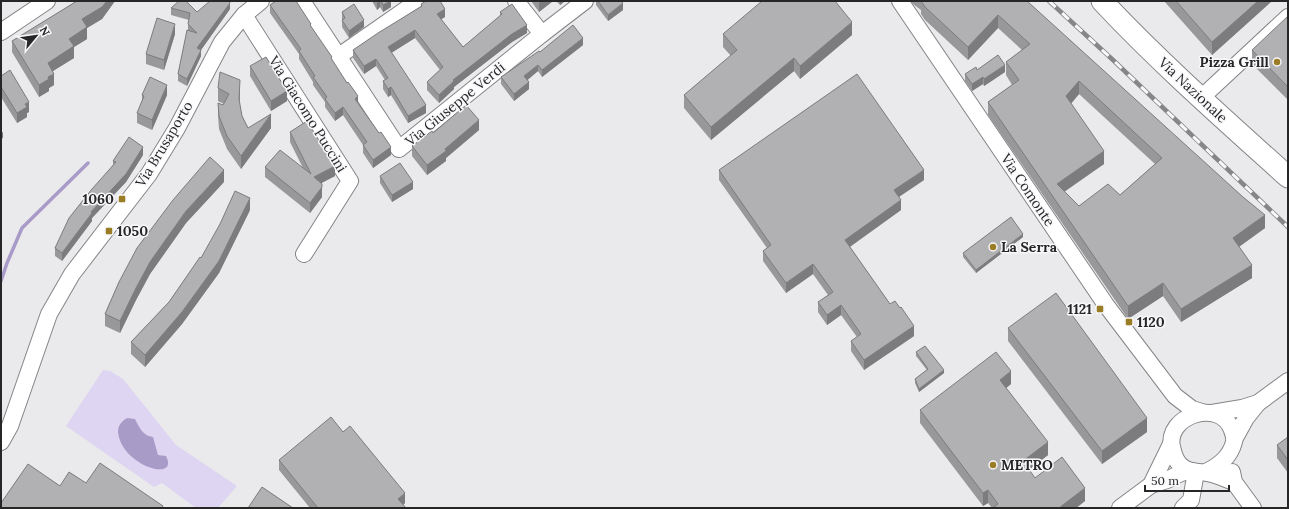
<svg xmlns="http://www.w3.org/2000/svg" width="1289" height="509" viewBox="0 0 1289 509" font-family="Lora,serif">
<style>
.green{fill:#ddd5f2}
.water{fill:#a99bc7}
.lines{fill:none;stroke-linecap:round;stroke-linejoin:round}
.stream{stroke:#a99bc7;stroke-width:3.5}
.minor-casing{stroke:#858487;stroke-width:18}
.major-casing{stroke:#858487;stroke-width:23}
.minor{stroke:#fff;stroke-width:16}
.major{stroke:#fff;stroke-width:21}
.rail-casing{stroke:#868688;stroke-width:4.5}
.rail{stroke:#f8f7fa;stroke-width:3;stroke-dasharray:9;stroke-linecap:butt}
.wall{fill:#98979a;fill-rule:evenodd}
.shaded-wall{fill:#7c7b7d}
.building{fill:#b1b0b3;stroke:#7c7b7d;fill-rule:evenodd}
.poi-dot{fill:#9a7c25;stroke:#f8f7fa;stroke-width:1.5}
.labels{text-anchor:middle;stroke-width:3;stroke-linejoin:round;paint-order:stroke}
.poi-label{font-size:14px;font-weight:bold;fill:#262627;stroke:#f8f7fa;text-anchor:start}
.street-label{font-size:14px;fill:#262627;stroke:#f8f7fa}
</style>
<rect width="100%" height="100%" fill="#eaeaed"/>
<path class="green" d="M103,370L110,371L123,379L176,445L237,486L218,508H196L162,483L154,487L66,426Z"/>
<path class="water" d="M127,418L135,419C139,427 143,436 153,437L158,455L166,456C180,483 121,466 118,432C118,425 122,421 127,418Z"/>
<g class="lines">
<path class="stream" d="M1,281L7,263L22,228L88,163"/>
<defs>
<g id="minor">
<path d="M302,1L399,149L542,34L516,1"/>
<path d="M900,1L1106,305L1175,396L1192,409L1202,412"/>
<path d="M244,15L350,181L304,254"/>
<path d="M1,32L47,1"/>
<path d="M542,34L585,1"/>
<path d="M339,56L418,1"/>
<path d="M1201,98L1288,17"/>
<path d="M1212,413L1242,408L1258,403"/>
<path d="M1235,438L1246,418L1258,403L1288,381"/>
<path d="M1,442L10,426L49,314L72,274L149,174L177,128L222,42L244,15L261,1"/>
<path d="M1206,472C1220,465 1230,457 1234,442C1235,437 1233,434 1232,430C1220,397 1165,416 1172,447C1174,455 1176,463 1184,468C1192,473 1199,471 1207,473C1216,474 1225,479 1234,482"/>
<path d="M1232,472L1234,482L1253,508"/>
<path d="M1151,485L1171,444"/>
<path d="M1120,508L1151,485L1167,480L1181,473L1192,471"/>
<path d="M1183,508L1191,500L1196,472"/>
</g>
<path id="major" d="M1102,1C1160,63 1225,120 1288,177"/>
</defs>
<use href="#minor" class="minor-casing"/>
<use href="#major" class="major-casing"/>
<use href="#minor" class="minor"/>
<use href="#major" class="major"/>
<defs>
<path id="rail" d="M1049,1L1113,60L1288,227"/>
</defs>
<use href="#rail" class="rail-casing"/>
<use href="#rail" class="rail"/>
</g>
<g class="wall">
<path d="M77,1H115L102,19L87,28V39L74,47V58L53,71L54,85L49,88V91L39,97L12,52V41Z"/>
<path d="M372,1H391V7L383,12L380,7L377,10Z"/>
<path d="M531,1H553L539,12Z"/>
<path d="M556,1H565L560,5Z"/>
<path d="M596,1H621L623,10L608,21L596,5Z"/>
<path d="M911,1H1027L1265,228L1239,247L1252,278L1181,322L1163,296L1128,319L988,115V102L1012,85L1006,75V62L1022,50L998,28L968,60L925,20L921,14V10L913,4ZM1079,94L1155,164L1120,195L1079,206L1064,191L1104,164L1071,104Z"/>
<path d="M1164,1H1272L1212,55Z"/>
<path d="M421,4L445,17L441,19L463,47L500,16V12L527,33L512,42L454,87V89L439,103L427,90V82L440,70L415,38L391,53L426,113L408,123L391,95L388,97L383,89V81L385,80L376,66L364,74L353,58V50L421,6Z"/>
<path d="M270,5L311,26L391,155L373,168L363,153V145L343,115L335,121L325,107V102L313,85V82L299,59V54L270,13Z"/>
<path d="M171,8L197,12L230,9L201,50V56L187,86L178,81V74L188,31V24L189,20L171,15Z"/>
<path d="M342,12L364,27L349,38L342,27Z"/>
<path d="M1288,18V100L1252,64V50Z"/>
<path d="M175,34L164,70L146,64V54Z"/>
<path d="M723,34L852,35L800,79L794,71L711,140L684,108V95L731,56L723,47Z"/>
<path d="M583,45L542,77L538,71L527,80L529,89L514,101L501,84V77L540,52Z"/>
<path d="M250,66L287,101L271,111L250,76Z"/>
<path d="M977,70L1005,72L984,86L983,84L972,91L965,81V74Z"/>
<path d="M1,76L29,112L27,113V117L17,123L1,97Z"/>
<path d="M218,88L240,93L239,102L242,116L248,128H271L241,169L227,149L219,129L218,116V103L223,105L224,104L218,101Z"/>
<path d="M142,95H167L152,130L137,123V113L142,101Z"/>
<path d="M479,130L446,158V161L427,175L412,156V146L433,133Z"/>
<path d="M290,132L335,176L321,183L322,187V197L310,213L265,177V167L303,168L290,142Z"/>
<path d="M143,155L126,182L92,218V221L62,261L55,256V248L113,165V161Z"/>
<path d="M719,170L924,180L899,197L901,210L850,247L890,304L914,336L864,370L851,351V341L857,337L841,315L827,325L818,312V302L828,295L813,274L786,293L763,261V251L767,248L719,180Z"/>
<path d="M380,176L413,189L392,202L380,183Z"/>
<path d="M224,182L186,223L150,274L136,300L120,333L105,326V314L119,282Z"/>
<path d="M250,210L219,273L182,324L145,367L131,354V342L169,302L201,258Z"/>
<path d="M1023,237L976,273L963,257V253Z"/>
<path d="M1008,328L1147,432L1102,464L1008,341Z"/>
<path d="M916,352L944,373L919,392L915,383V379L927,370L916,356Z"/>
<path d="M1011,384L1006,388L1048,455L1029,470L1035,478L1085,501L1076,508H992L988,503L983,506L920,423V410Z"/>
<path d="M343,432L405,503L403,505L406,508H310L279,470V460Z"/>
<path d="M1288,437V473L1277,458V445Z"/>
</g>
<g class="shaded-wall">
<path d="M107,1H115L102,19L87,28V39L74,47V58L48,74V63L69,39L82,19Z"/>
<path d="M380,1V7L377,10V3Z"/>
<path d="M391,1V7L383,12V5Z"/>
<path d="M541,1H553L539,12V3Z"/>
<path d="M560,1H565L560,5Z"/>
<path d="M1258,1H1272L1212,55V42Z"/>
<path d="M230,3V9L201,50V56L187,86V79L197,48Z"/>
<path d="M623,3V10L608,21V15Z"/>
<path d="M445,9V17L437,22V14Z"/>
<path d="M998,15V28L968,60V47Z"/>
<path d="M364,20V27L349,38V31Z"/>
<path d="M852,22V35L800,79V66Z"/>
<path d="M175,24V34L164,70V60Z"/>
<path d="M527,25V33L512,42L454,87V89L439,103V95L453,80L512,34Z"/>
<path d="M415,30V38L388,55V47Z"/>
<path d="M583,38V45L542,77V70Z"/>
<path d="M794,58V71L711,140V127Z"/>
<path d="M376,59V66L364,74V66Z"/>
<path d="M538,65V71L524,83V76Z"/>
<path d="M1005,65V72L984,86V79Z"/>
<path d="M54,74V85L49,88V91L39,97V85L48,77Z"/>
<path d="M983,77V84L972,91V84Z"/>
<path d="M240,80V93L239,112V99Z"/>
<path d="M1079,81V94L1066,109V96Z"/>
<path d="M529,82V89L514,101V94Z"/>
<path d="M167,85V95L152,130V120Z"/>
<path d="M391,87V95L388,97V89Z"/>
<path d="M287,91V101L271,111V101Z"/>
<path d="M358,96V104L355,99Z"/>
<path d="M29,102V112L27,113V117L17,123V113L25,104Z"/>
<path d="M426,105V113L408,123V116Z"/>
<path d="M343,107V115L335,121V113Z"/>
<path d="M271,114V128L241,169V156Z"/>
<path d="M479,120V130L446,158V161L427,175V165L445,149Z"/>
<path d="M3,132V138L1,139V133Z"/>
<path d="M143,147V155L126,182L92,218V221L62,261V253L91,212Z"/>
<path d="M391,147V155L373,168V160Z"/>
<path d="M1104,151V164L1057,197V184Z"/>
<path d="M335,166V176L314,187V177Z"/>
<path d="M224,170V182L186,223L150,274L136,300L120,333V321L136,288L150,262L186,211Z"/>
<path d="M924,170V180L894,200V190Z"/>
<path d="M413,182V189L392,202V195Z"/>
<path d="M322,187V197L310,213V203Z"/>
<path d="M250,198V210L219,273L182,324L145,367V355Z"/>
<path d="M901,200V210L845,250V240Z"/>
<path d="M1265,215V228L1233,251V238Z"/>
<path d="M1023,234V237L976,273V270Z"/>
<path d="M813,264V274L786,293V283Z"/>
<path d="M1252,265V278L1181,322V309Z"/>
<path d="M1163,283V296L1128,319V306Z"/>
<path d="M841,305V315L827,325V315Z"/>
<path d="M914,326V336L864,370V360Z"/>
<path d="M944,370V373L919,392V389Z"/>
<path d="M1011,371V384L1000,393V380Z"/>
<path d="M1147,418V432L1102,464V451Z"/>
<path d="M1048,442V455L1023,474V461Z"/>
<path d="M1085,488V501L1076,508H1059Z"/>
<path d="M988,490V503L983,506V493Z"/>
<path d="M405,493V503L399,508L398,499Z"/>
</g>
<g class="building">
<path d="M77,1H107L102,7L82,19L87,27L69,39L74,46L48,63L54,74L48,77L49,79L39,85L12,41Z"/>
<path d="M179,1H186L197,12L210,1H229L230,3L197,48L201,50L187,79L178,74L187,30L197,33L188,24L190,13L171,8Z"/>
<path d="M276,1H296L311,24L310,25L332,57L331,58L347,83L348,82L358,96L355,99L379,133L381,132L391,147L373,160L363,145L367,142L343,107L335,113L325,99L327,97L313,77L315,76L299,51L301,49L270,5Z"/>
<path d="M381,1H391L383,5Z"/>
<path d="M426,1H440L445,9L437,14L463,47L502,14L500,12L512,4L527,25L512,34L453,80L454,81L439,95L427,82L443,67L415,30L388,47L426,105L408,116L391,87L388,89L383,81L388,78L376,59L364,66L353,50L378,33L422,6L421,4Z"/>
<path d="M598,1H621L623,3L608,15Z"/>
<path d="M762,1H835L852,22L800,66L794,58L711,127L684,95L737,50L723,34Z"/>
<path d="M921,1H1027L1243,197L1265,215L1233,238L1252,265L1181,309L1163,283L1128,306L988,102L1019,80L1006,62L1030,44L998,15L968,47L925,7ZM1079,81L1162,158L1120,195L1108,184L1079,206L1057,184L1104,151L1066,96Z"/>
<path d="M1176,1H1258L1212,42Z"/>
<path d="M354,4L364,20L349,31L342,20L345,18L342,12Z"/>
<path d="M1287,17L1288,18V87L1252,50Z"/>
<path d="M157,18L175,24L164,60L146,54Z"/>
<path d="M573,25L583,38L542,70L538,65L524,76L529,82L514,94L501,77L539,51L540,52Z"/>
<path d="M998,55L1005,65L984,79L983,77L972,84L965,74L976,67L977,70Z"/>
<path d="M266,57L287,91L271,101L250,66Z"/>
<path d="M10,70L29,102L25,104L27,107L17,113L1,87V76Z"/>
<path d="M220,72L240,80L239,99L242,116L248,128L271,114L241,156L227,136L219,116L218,103L223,105L229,94L218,88Z"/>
<path d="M857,74L924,170L894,190L901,200L845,240L890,304L895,301L900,308L901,307L914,326L864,360L851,341L861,334L841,305L827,315L818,302L833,292L813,264L786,283L763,251L771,245L719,170Z"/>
<path d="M150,77L167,85L152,120L137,113L144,96L142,95Z"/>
<path d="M466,105L479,120L445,149L446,151L427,165L412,146L432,131L433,133Z"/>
<path d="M307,121L335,166L314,177L322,184V187L310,203L265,167L280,150L311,174L290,132Z"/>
<path d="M129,137L143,147L126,174L91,212L92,213L62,253L55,248L69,218L92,189L116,162L113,161Z"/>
<path d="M210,157L224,170L186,211L150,262L136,288L120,321L105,314L119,282L137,248L173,200Z"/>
<path d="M400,163L413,182L392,195L380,176Z"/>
<path d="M235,191L250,198L219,261L182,312L145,355L131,342L169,302L200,257L201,258L220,224Z"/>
<path d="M1011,217L1023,234L976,270L963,253Z"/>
<path d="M1056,293L1147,418L1102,451L1008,328Z"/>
<path d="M925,346L944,370L919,389L915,379L928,369L916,352Z"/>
<path d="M996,352L1011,371L1000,380L1048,442L1023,461L1035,478L1062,457L1085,488L1059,508H993L998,504L988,490L983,493L920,410Z"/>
<path d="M331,417L343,432L350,426L405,493L398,499L406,508H318L279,460Z"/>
<path d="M1288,437V460L1277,445Z"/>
<path d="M100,463L163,506L162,508H1V503L28,464L60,486L69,472L86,483Z"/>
<path d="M262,487L293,508H248Z"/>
</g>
<g class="poi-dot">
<circle cx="1277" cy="62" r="4"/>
<rect x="118" y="195" width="8" height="8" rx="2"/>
<rect x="105" y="227" width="8" height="8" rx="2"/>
<circle cx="993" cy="247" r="4"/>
<rect x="1096" y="305" width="8" height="8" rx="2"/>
<rect x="1125" y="318" width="8" height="8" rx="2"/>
<circle cx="993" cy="465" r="4"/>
</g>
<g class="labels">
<g class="poi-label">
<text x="1269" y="67" text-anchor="end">Pizza Grill</text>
<text x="114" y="204" text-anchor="end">1060</text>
<text x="117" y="236">1050</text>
<text x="1001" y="252">La Serra</text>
<text x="1092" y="314" text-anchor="end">1121</text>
<text x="1137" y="327">1120</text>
<text x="1001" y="470">METRO</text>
</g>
<g class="street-label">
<text transform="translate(1193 90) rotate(43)" y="5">Via Nazionale</text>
<text transform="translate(455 104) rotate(-39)" y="5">Via Giuseppe Verdi</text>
<text transform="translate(308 114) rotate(58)" y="5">Via Giacomo Puccini</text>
<text transform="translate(164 144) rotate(-59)" y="5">Via Brusaporto</text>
<text transform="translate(1028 190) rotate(56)" y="5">Via Comonte</text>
</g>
</g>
<rect width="1289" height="509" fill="none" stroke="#262627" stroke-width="4"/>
<g transform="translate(36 36) rotate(61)" stroke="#f8f7fa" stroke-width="3" paint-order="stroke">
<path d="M0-3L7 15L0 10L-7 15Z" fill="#262627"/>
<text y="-6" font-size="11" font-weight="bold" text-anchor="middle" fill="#262627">N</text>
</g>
<path d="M1145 485v6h84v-6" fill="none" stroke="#262627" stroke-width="2"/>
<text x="1151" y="485" font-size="12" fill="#262627" stroke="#f8f7fa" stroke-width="3" paint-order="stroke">50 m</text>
</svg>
